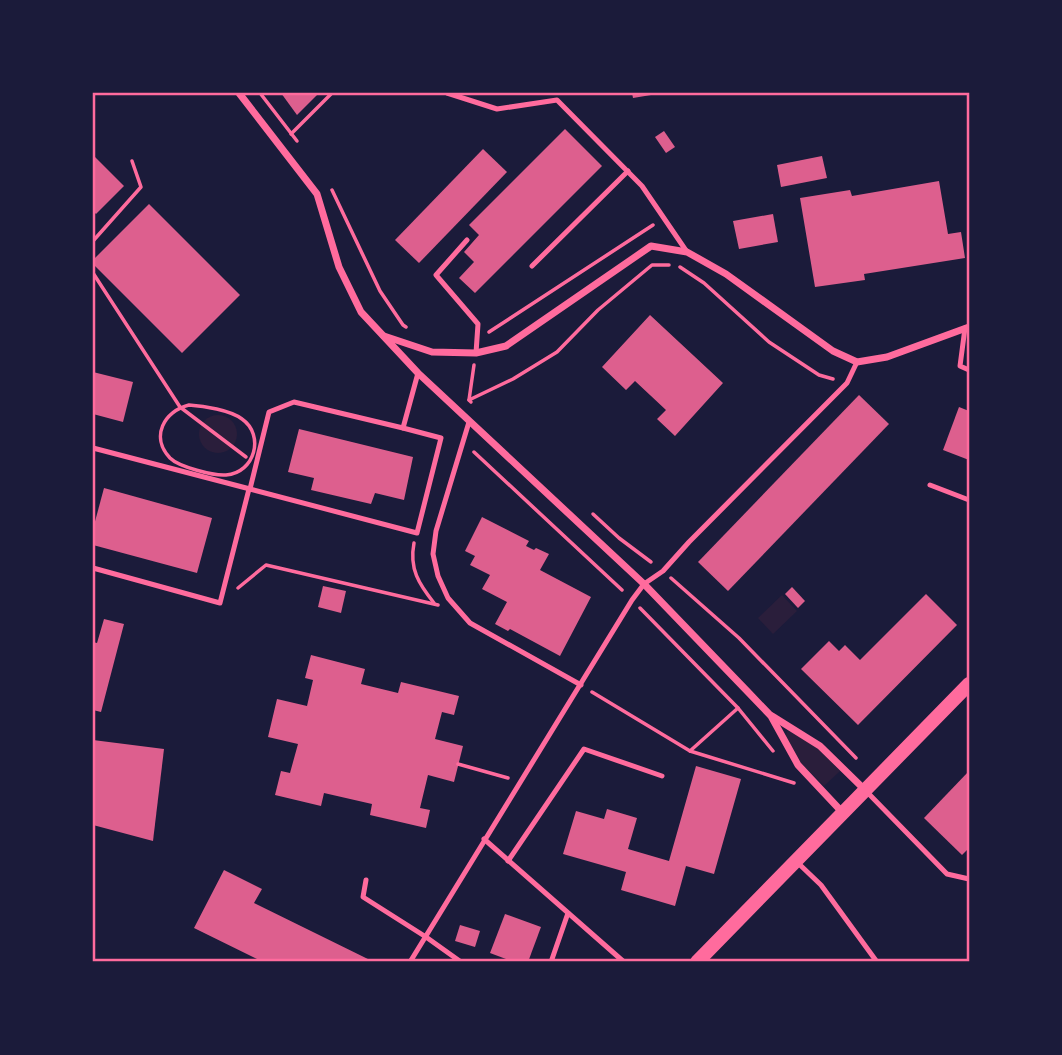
<svg xmlns="http://www.w3.org/2000/svg" width="1062" height="1055" viewBox="0 0 1062 1055" font-family="'Fira Sans',sans-serif">
<style>
.green{fill:#2a1e3b}
.building{fill:#dd5f8e}
.lines{fill:none;stroke-linecap:round;stroke-linejoin:round}
.path{stroke:#ff6b9d;stroke-width:3.5}
.service{stroke:#ff6b9d;stroke-width:5}
.minor{stroke:#ff6b9d;stroke-width:7}
.secondary{stroke:#ff6b9d;stroke-width:14}
.neatline{fill:none;stroke:#ff6b9d;stroke-width:2.5}
</style>
<rect width="100%" height="100%" fill="#1b1b3a"/>
<g class="green">
<circle cx="218" cy="434" r="19"/>
<path d="M782,595L797,611L773,634L758,618Z"/>
<path d="M787,731L792,732L818,748L840,771L824,786L801,763L786,736Z"/>
</g>
<g class="building">
<path d="M281,93H319L297,115Z"/>
<path d="M632,93H657V94L633,98Z"/>
<path d="M565,129L602,166L475,293L459,278L474,262L464,252L479,235L469,225Z"/>
<path d="M664,131L675,147L666,153L655,137Z"/>
<path d="M483,149L507,172L419,263L395,240Z"/>
<path d="M93,155L124,186L96,214L93,211Z"/>
<path d="M822,156L827,178L781,187L777,165Z"/>
<path d="M939,181L948,234L961,232L965,258L864,274L865,280L815,287L800,198L850,190L852,196Z"/>
<path d="M149,204L240,295L182,353L93,264V260Z"/>
<path d="M773,214L778,242L739,249L733,221Z"/>
<path d="M650,315L723,383L675,436L657,419L666,410L635,381L626,390L602,367Z"/>
<path d="M93,372L133,382L123,422L93,414Z"/>
<path d="M859,395L889,424L728,591L698,562Z"/>
<path d="M959,407L969,411V460L943,450Z"/>
<path d="M299,429L413,457L404,500L375,493L371,504L311,490L314,478L288,472Z"/>
<path d="M104,488L212,518L197,573L93,545V529Z"/>
<path d="M482,517L529,541L526,546L534,550L536,548L549,554L540,570L591,597L560,656L510,629L508,631L495,624L507,602L482,589L490,575L470,565L475,556L465,551Z"/>
<path d="M323,586L346,591L341,613L318,607Z"/>
<path d="M792,587L805,601L798,608L785,594Z"/>
<path d="M926,594L957,625L858,725L801,669L829,641L839,651L845,645L860,660Z"/>
<path d="M104,619L124,624L101,712L93,710V642L97,643Z"/>
<path d="M311,655L365,669L361,684L398,693L401,682L459,696L454,715L442,712L435,739L463,746L454,782L428,775L420,808L430,810L426,828L370,815L372,804L324,793L321,806L275,795L281,771L290,773L298,744L268,737L277,699L307,706L313,680L305,678Z"/>
<path d="M93,740L164,749L153,841L93,825Z"/>
<path d="M696,766L741,779L714,874L686,866L675,906L621,890L626,872L563,854L576,811L604,819L607,809L637,818L628,849L669,861Z"/>
<path d="M969,771V848L962,855L924,818Z"/>
<path d="M224,870L262,889L254,903L374,962H263L194,928Z"/>
<path d="M505,914L541,927L528,962H514L490,953Z"/>
<path d="M460,925L480,931L475,947L455,941Z"/>
</g>
<g class="lines">
<g class="path">
<path d="M260,93L297,141"/>
<path d="M291,134L332,93"/>
<path d="M332,190L380,291L403,325L406,327"/>
<path d="M93,241L141,187L132,161"/>
<path d="M680,267L704,283L769,342L819,375L833,379"/>
<path d="M93,273L180,407L246,457"/>
<path d="M489,332L653,225"/>
<path d="M469,400L513,379L557,352L598,310L652,265H669"/>
<path d="M471,402L469,400L474,365"/>
<path d="M189,405C204,406 230,410 242,419C265,435 255,473 226,475C214,476 179,467 170,458C150,437 164,411 189,405Z"/>
<path d="M474,452L622,590"/>
<path d="M593,514L619,538L651,562"/>
<path d="M414,543C409,569 419,584 434,603"/>
<path d="M671,578L739,638L856,758"/>
<path d="M238,588L266,565L438,605"/>
<path d="M640,608L738,708L773,751"/>
<path d="M592,692L690,751L794,783"/>
<path d="M690,751L738,708"/>
<path d="M458,764L508,778"/>
</g>
<g class="service">
<path d="M447,93L497,109L557,100L642,186L687,252"/>
<path d="M467,240L436,275L478,324L476,353"/>
<path d="M532,266L628,171"/>
<path d="M965,328L960,366L969,370"/>
<path d="M469,422L436,531L433,554L438,576L448,598L470,623L581,685"/>
<path d="M93,448L250,489L269,412L294,402L403,428L418,373"/>
<path d="M930,485L969,500"/>
<path d="M250,489L417,533L441,438L403,428"/>
<path d="M93,568L220,603L249,489"/>
<path d="M867,792L947,874L969,879"/>
<path d="M484,839L624,962"/>
<path d="M508,861L584,749L662,776"/>
<path d="M798,863L821,885L877,962"/>
<path d="M366,880L363,897L426,937L461,962"/>
<path d="M410,962L632,600L644,584L663,571L689,542L847,383L857,362"/>
<path d="M551,962L568,913"/>
</g>
<g class="minor">
<path d="M239,93L317,194L339,267L361,312L418,373L644,584L748,692L771,716L798,765L843,813"/>
<path d="M384,336L432,352L476,353L506,346L651,246L687,252L726,274L833,351L857,362L887,357L969,327"/>
<path d="M772,716L820,746L865,790"/>
</g>
<path class="secondary" d="M697,962L969,684"/>
</g>
<rect width="1062" height="1055" fill="none" stroke="#1b1b3a" stroke-width="189"/>
<rect x="94" y="94" width="874" height="866" class="neatline"/>
</svg>
